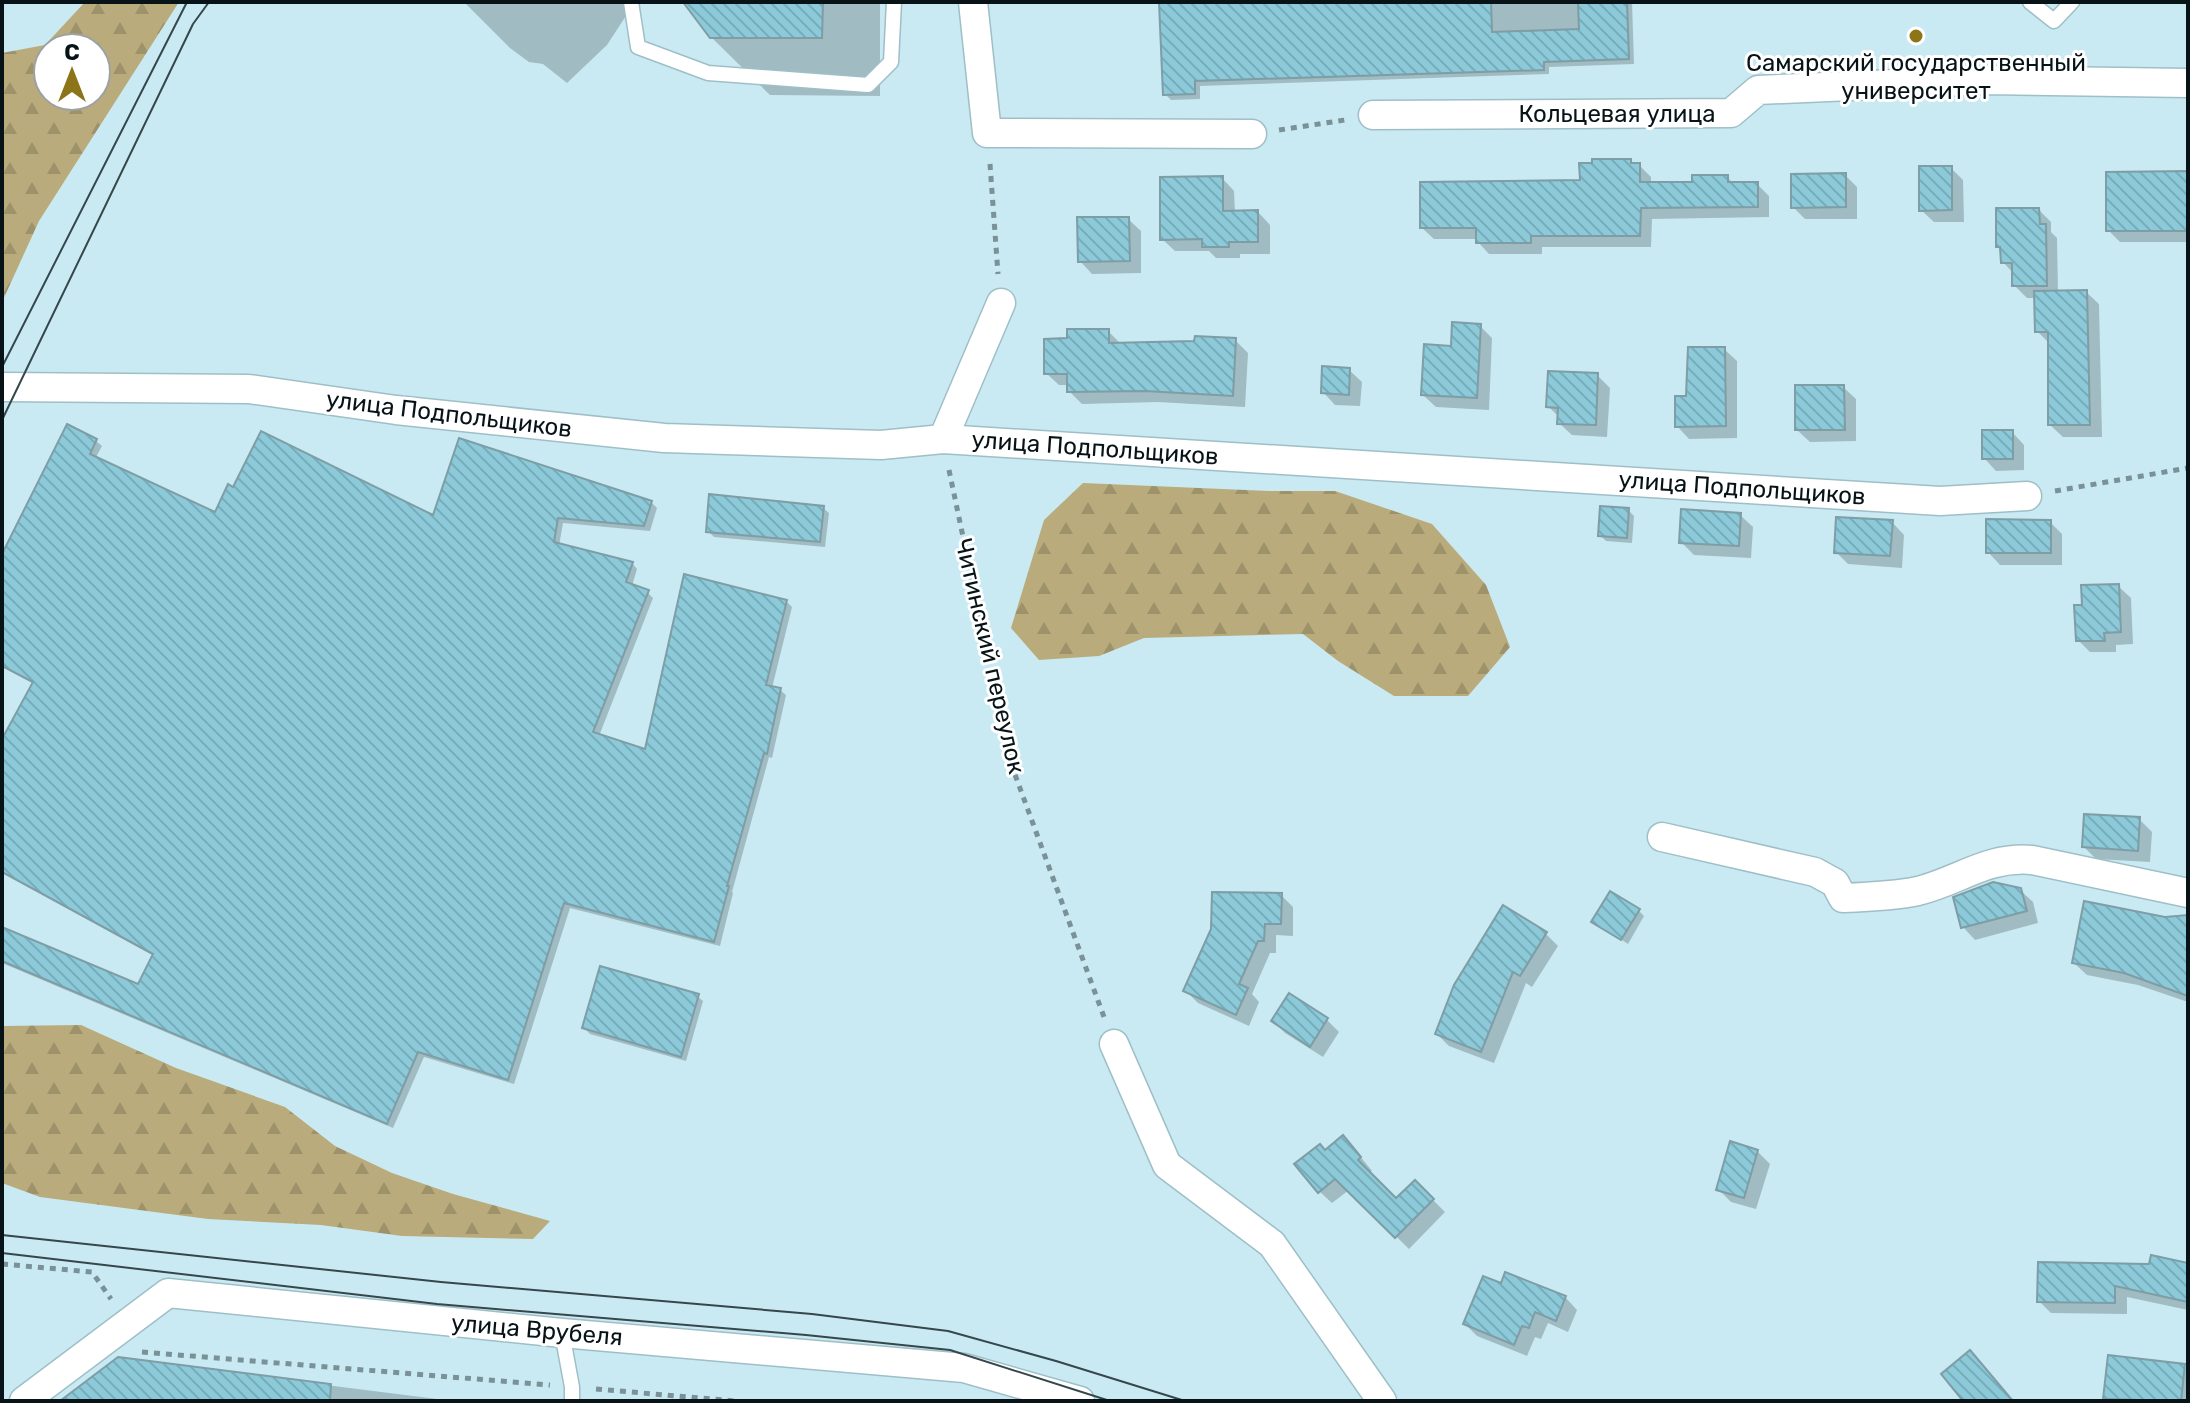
<svg xmlns="http://www.w3.org/2000/svg" width="2190" height="1403" viewBox="0 0 2190 1403" font-family="Rubik,sans-serif">
<style>
.forest{fill:url(#forest-firs);fill-rule:evenodd}
.shadow{fill:#0003}
.building{fill:url(#building-back-hatch);stroke:#7e9da5;stroke-width:2}
.lines{fill:none;stroke-linecap:round;stroke-linejoin:round}
.service-casing{stroke:#9fbfc7;stroke-width:17}
.minor-casing{stroke:#9fbfc7;stroke-width:31}
.path{stroke:#799197;stroke-width:5;stroke-dasharray:6 6;stroke-linecap:butt}
.service{stroke:#fff;stroke-width:14}
.minor{stroke:#fff;stroke-width:28}
.tram{stroke:#36474c;stroke-width:2}
.poi-dot{fill:#8c7418;stroke:#fff;stroke-width:3}
.labels{text-anchor:middle;stroke-width:6;stroke-linejoin:round;paint-order:stroke}
.poi-label{font-size:24px;fill:#071316;stroke:#fff}
.street-label{font-size:24px;fill:#071316;stroke:#fff}
</style>
<defs>
<pattern id="forest-firs" width="22" height="20" patternUnits="userSpaceOnUse" patternTransform="scale(2)"><rect width="22" height="20" fill="#b9ab7b"/><path d="M5 1l3.5 6h-7zM16 11l3.5 6h-7z" fill="#9e926a"/></pattern>
<pattern id="building-back-hatch" width="6" height="6" patternUnits="userSpaceOnUse" patternTransform="scale(2)"><rect width="6" height="6" fill="#8ccad9"/><path d="M-1 5l2 2M0 0l6 6M5-1l2 2" fill="none" stroke="#77adba"/></pattern>
</defs>
<rect width="100%" height="100%" fill="#c9eaf2"/>
<g class="forest">
<path d="M85,2H179L39,221L2,302V53L45,45ZM48,48H96V96H48Z"/>
<path d="M1083,483L1269,491H1335L1432,524L1486,585L1510,647L1468,696H1394L1338,661L1303,634L1144,638L1099,656L1039,660L1011,628L1044,520Z"/>
<path d="M81,1025L176,1068L285,1107L335,1146L392,1173L453,1194L550,1221L533,1239L402,1236L321,1225L208,1219L40,1197L2,1183V1026Z"/>
</g>
<g class="shadow">
<path d="M464,2H635L607,45L567,83L543,64L529,62L510,48Z"/>
<path d="M685,2H880V96L770,95L711,37Z"/>
<path d="M1161,2H1632L1634,64L1549,67V74L1200,86V99L1171,100L1165,94Z"/>
<path d="M1630,161L1634,165H1639L1651,177V184H1694L1727,177L1734,184H1757L1769,196V217L1652,219L1651,247H1542V254H1489L1478,242V239H1434L1422,228L1582,182Z"/>
<path d="M1951,168L1963,180L1964,222H1934L1921,210Z"/>
<path d="M2188,173V242H2120L2108,230Z"/>
<path d="M1845,175L1857,187V219H1805L1793,207Z"/>
<path d="M1222,178L1234,191L1235,213L1258,212L1270,225V254H1240V258H1216L1209,251H1175L1162,239Z"/>
<path d="M2039,210L2051,222V232L2057,238L2058,292H2086L2099,304L2102,437H2063L2050,425V344L2037,331L2036,298H2027L2014,285V274L2003,262L2002,250L1998,246Z"/>
<path d="M1128,219L1141,231V273L1092,274L1080,261Z"/>
<path d="M1480,326L1492,338L1489,410L1436,407L1423,395L1453,348Z"/>
<path d="M1108,331L1120,343L1235,340L1248,353L1245,407L1158,402L1082,404L1069,391V385H1059L1046,373Z"/>
<path d="M1724,349L1737,361V438L1689,439L1677,426L1688,398Z"/>
<path d="M1349,370L1362,382L1360,406L1335,405L1323,392Z"/>
<path d="M1597,375L1610,388L1607,437L1572,435L1559,423L1560,418L1548,406Z"/>
<path d="M1843,387L1856,399V441L1810,442L1797,430Z"/>
<path d="M2012,432L2024,445V470L1996,471L1984,458Z"/>
<path d="M96,441L102,446L95,459L216,515L434,518L651,502L657,508L650,531L563,523L559,546L632,563L637,569L632,586L647,592L653,598L599,736L647,752L786,601L792,607L772,688L780,690L786,695L772,758L769,757L732,892L733,893L720,946L570,908L514,1084L424,1057L393,1128L2,963V929L139,987L154,956L2,873V743L34,684L2,667V558Z"/>
<path d="M823,508L829,513L825,547L714,537L708,531Z"/>
<path d="M1628,510L1634,516L1632,543L1606,541L1600,535Z"/>
<path d="M1740,515L1753,527L1751,558L1694,555L1681,542Z"/>
<path d="M1892,522L1904,535L1902,568L1848,564L1836,552Z"/>
<path d="M2050,522L2062,534V565H2000L1988,552Z"/>
<path d="M2118,586L2131,598L2133,644L2116,645V652H2090L2078,640L2084,607Z"/>
<path d="M2139,819L2152,832L2150,862L2096,859L2084,847Z"/>
<path d="M2020,890L2033,902L2038,923L1975,940L1963,927Z"/>
<path d="M1281,895L1293,907V936L1276,935V953H1270L1252,994L1259,1002L1249,1026L1198,1003L1186,991Z"/>
<path d="M1639,911L1644,916L1628,944L1593,921Z"/>
<path d="M2188,917V1002L2138,985L2087,975L2074,963L2165,919Z"/>
<path d="M1545,933L1558,946L1532,987L1526,983L1494,1063L1449,1046L1437,1034Z"/>
<path d="M697,996L703,1001L686,1061L590,1034L584,1028Z"/>
<path d="M1289,996L1327,1020L1339,1032L1323,1057L1285,1033L1273,1021Z"/>
<path d="M1355,1150L1372,1171L1369,1173L1396,1200L1415,1182L1445,1212L1409,1249L1349,1190L1332,1203L1319,1191Z"/>
<path d="M1757,1151L1770,1164L1756,1209L1731,1202L1718,1189Z"/>
<path d="M2188,1265V1310L2127,1297V1314L2051,1313L2039,1301Z"/>
<path d="M1502,1286L1565,1297L1577,1310L1568,1332L1548,1323L1541,1339L1535,1337L1527,1356L1477,1336L1465,1324Z"/>
<path d="M118,1359L453,1401H63Z"/>
<path d="M2184,1366L2188,1370V1401H2108L2105,1398Z"/>
</g>
<g class="building">
<path d="M683,2H823L822,38H710Z"/>
<path d="M1159,2H1491L1492,32L1579,29L1578,2H1627L1629,59L1544,62V70L1195,81V94L1163,95Z"/>
<path d="M1592,159H1631V163H1640V182H1692V175H1728V182H1758V207L1641,208L1640,236H1531V243H1476V228H1420V182L1580,180L1579,163H1592Z"/>
<path d="M1919,166H1952V210L1919,211Z"/>
<path d="M2188,171V231H2106V172Z"/>
<path d="M1846,173V207L1791,208V174Z"/>
<path d="M1223,176V211L1258,210V242H1229V247H1202V239L1160,240V177Z"/>
<path d="M1996,208H2039L2040,224H2046L2047,286H2012V263H2001L2000,247H1996Z"/>
<path d="M1077,217H1129L1130,261L1078,262Z"/>
<path d="M2087,290L2090,425H2048V332H2035L2034,291Z"/>
<path d="M1452,322L1481,324L1477,398L1421,395L1424,344L1451,346Z"/>
<path d="M1067,329H1109V343L1194,341L1195,336L1236,338L1233,396L1145,391L1067,392V374H1044V339L1067,338Z"/>
<path d="M1688,347H1725L1726,426L1675,427V396H1686Z"/>
<path d="M1322,366L1350,368L1349,395L1321,393Z"/>
<path d="M1548,371L1598,373L1596,425L1557,424L1558,408L1546,407Z"/>
<path d="M1795,385H1844L1845,430H1795Z"/>
<path d="M67,424L97,439L90,454L215,512L228,484L233,487L261,431L433,515L459,438L652,501L644,526L558,518L554,542L633,562L626,582L649,590L593,732L645,749L684,574L787,600L766,685L781,688L767,754L764,753L727,886H729L714,942L564,903L508,1080L418,1052L387,1124L2,961V927L138,984L153,954L2,872V739L33,682L2,666V554Z"/>
<rect x="1982" y="430" width="31" height="29"/>
<path d="M709,494L824,506L820,542L706,532Z"/>
<path d="M1600,506L1629,508L1627,538L1598,536Z"/>
<path d="M1681,509L1741,513L1739,546L1679,543Z"/>
<path d="M1836,517L1893,520L1890,556L1834,553Z"/>
<path d="M1986,519L2051,520V553H1986Z"/>
<path d="M2119,584L2121,632L2104,633L2105,641H2076L2074,605H2082L2081,585Z"/>
<path d="M2084,814L2140,817L2138,851L2082,847Z"/>
<path d="M1993,882L2021,888L2027,911L1961,928L1953,897Z"/>
<path d="M1610,891L1640,909L1621,940L1591,922Z"/>
<path d="M1212,892L1282,893L1281,924H1265L1264,941H1258L1239,984L1248,988L1236,1015L1183,991L1211,929Z"/>
<path d="M2084,901L2165,917L2188,915V996L2124,973L2072,963Z"/>
<path d="M1503,905L1547,932L1520,976L1513,972L1481,1052L1435,1034L1454,985Z"/>
<path d="M600,966L699,994L681,1057L582,1028Z"/>
<path d="M1289,993L1328,1018L1310,1047L1271,1021Z"/>
<path d="M1343,1135L1361,1157L1358,1160L1396,1198L1415,1180L1434,1199L1395,1238L1335,1179L1318,1193L1294,1164L1320,1144L1325,1150Z"/>
<path d="M1730,1141L1758,1150L1744,1198L1716,1190Z"/>
<path d="M2151,1255L2188,1263V1302L2115,1286V1303L2037,1302L2038,1262L2149,1264Z"/>
<path d="M1505,1272L1566,1296L1556,1321L1535,1312L1529,1328L1522,1326L1514,1345L1463,1324L1483,1276L1501,1283Z"/>
<path d="M1970,1350L2013,1401H1963L1941,1374Z"/>
<path d="M2108,1355L2185,1364L2181,1401L2103,1399Z"/>
<path d="M118,1357L331,1384L330,1401H60Z"/>
</g>
<g class="lines">
<defs>
<g id="service">
<path d="M631,2L638,47L708,73L868,85L891,62L894,2"/>
<path d="M2030,2L2054,21L2072,2"/>
<path d="M562,1333L572,1387V1401"/>
</g>
<g id="minor">
<path d="M973,2L987,133L1252,134"/>
<path d="M1373,115L1731,113L1758,90L1986,80L2188,83"/>
<path d="M2,387L249,389L396,410L664,438L881,445L943,439L1940,501L2027,496"/>
<path d="M943,439L1001,303"/>
<path d="M1662,837L1815,872L1835,883L1843,898C1868,897 1894,896 1918,891C1959,881 1987,856 2032,860L2188,893"/>
<path d="M1114,1044L1167,1165L1272,1244L1382,1401"/>
<path d="M24,1401L168,1293L562,1333L964,1368L1080,1401"/>
</g>
</defs>
<use href="#service" class="service-casing"/>
<use href="#minor" class="minor-casing"/>
<g class="path">
<path d="M1279,130L1345,120"/>
<path d="M990,164L998,274"/>
<path d="M949,470L1010,761L1104,1017"/>
<path d="M2055,491L2188,468"/>
<path d="M2,1264L92,1272L111,1299"/>
<path d="M142,1352L550,1385"/>
<path d="M596,1389L735,1401"/>
</g>
<use href="#service" class="service"/>
<use href="#minor" class="minor"/>
<g class="tram">
<path d="M2,367L187,2"/>
<path d="M2,420L193,24L209,2"/>
<path d="M2,1235L441,1282L812,1314L948,1331L1056,1361L1185,1401"/>
<path d="M2,1253L437,1304L806,1335L950,1350L1110,1401"/>
</g>
</g>
<circle class="poi-dot" cx="1916" cy="36" r="8"/>
<g class="labels">
<g class="poi-label">
<text x="1916" y="71">Самарский государственный<tspan x="1916" dy="28">университет</tspan></text>
</g>
<g class="street-label">
<text x="1617" y="122">Кольцевая улица</text>
<text transform="translate(449 414) rotate(7)" y="8">улица Подпольщиков</text>
<text transform="translate(1095 448) rotate(4)" y="8">улица Подпольщиков</text>
<text transform="translate(1742 488) rotate(4)" y="8">улица Подпольщиков</text>
<text transform="translate(990 656) rotate(77)" y="8">Читинский переулок</text>
<text transform="translate(537 1330) rotate(5)" y="8">улица Врубеля</text>
</g>
</g>
<rect width="2190" height="1403" fill="none" stroke="#071316" stroke-width="8"/>
<g transform="translate(72 72)"><circle r="38" fill="#ffffff" stroke="#9ca1a2" stroke-width="2"/>
<path d="M0-6L14 30L0 20L-14 30Z" fill="#8c7418"/>
<text y="-12" font-size="22" font-weight="bold" text-anchor="middle" fill="#071316">С</text>
</g>
</svg>
